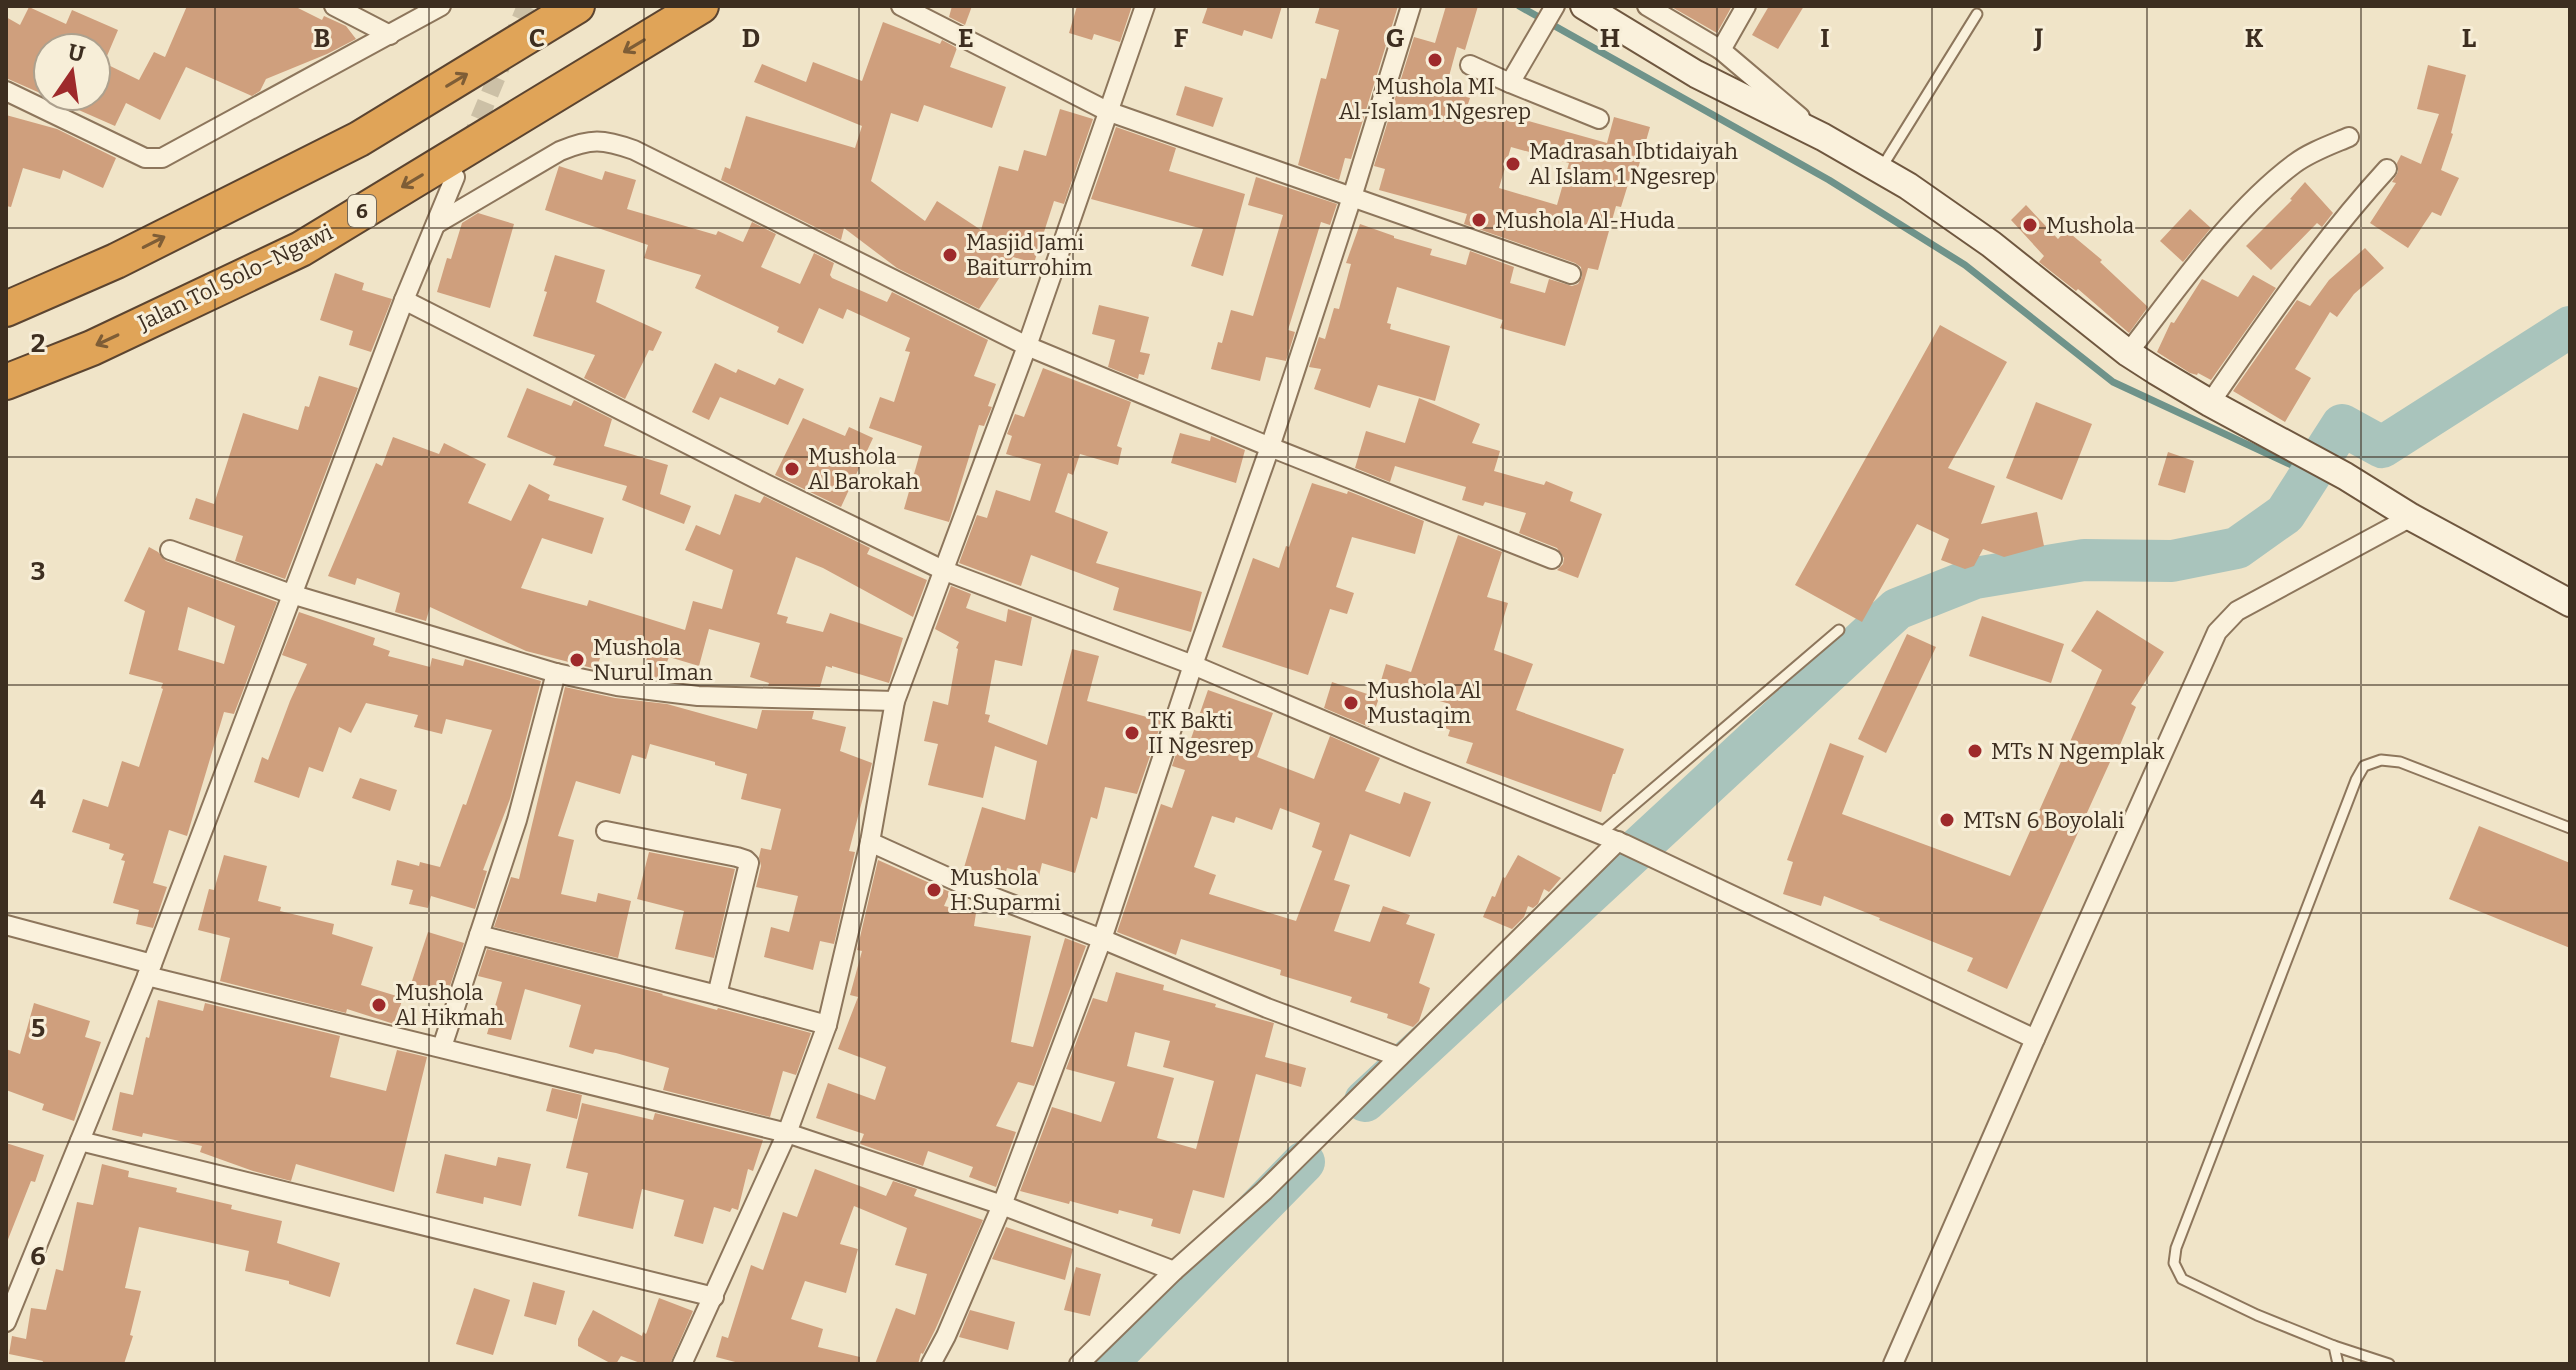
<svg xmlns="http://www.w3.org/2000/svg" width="2576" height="1370" viewBox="0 0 2576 1370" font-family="Bitter,serif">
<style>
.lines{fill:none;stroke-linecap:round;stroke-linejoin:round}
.stream{stroke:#6f938a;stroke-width:7}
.river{stroke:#a9c4bc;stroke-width:42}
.building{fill:#cf9f7d;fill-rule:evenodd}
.street-tunnel{stroke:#ccc0a6;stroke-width:18;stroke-dasharray:18 9;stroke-linecap:butt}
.lane-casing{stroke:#8d765c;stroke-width:13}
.street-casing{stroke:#8d765c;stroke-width:22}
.secondary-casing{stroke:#6f573f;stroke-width:30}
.highway-casing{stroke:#5b4430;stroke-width:38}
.lane{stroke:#faf1dc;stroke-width:9}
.street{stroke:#faf1dc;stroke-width:18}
.secondary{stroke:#faf1dc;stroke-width:26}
.highway{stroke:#e0a458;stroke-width:34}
.oneway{stroke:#7e5d36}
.grid{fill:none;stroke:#3d2e20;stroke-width:2;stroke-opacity:0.55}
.poi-dot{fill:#9e2a2b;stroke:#f7eed8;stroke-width:3}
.labels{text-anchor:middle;stroke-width:6;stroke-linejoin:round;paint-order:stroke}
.shield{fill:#f7eed8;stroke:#756857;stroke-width:2}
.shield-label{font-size:20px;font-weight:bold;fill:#3d2e20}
.poi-label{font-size:22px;fill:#3d2e20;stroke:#f7eed8;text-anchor:start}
.street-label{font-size:22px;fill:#3d2e20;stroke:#f7eed8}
.grid-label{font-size:26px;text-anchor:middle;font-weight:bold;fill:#3d2e20;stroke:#f7eed8;stroke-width:6;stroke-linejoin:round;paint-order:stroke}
</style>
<rect width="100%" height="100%" fill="#f0e4c8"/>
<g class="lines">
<path class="stream" d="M1519,6L1829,180L1965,265L2113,382L2311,474"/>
<g class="river">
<path d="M1365,1101L1897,609L1975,578L2084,560L2172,561L2237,548L2285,514L2342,425L2382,447L2570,327"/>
<path d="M1106,1364L1304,1162"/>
</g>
</g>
<g class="building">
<path d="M187,6H294L322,20L324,16L346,26L356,39L327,54L266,79L260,91L252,96L186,67L160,120L126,103L115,126L6,78V17L20,25L29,7L66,24L72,10L118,30L104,63L139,80L154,52L165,57ZM48,48H96V96H48Z"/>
<path d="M952,6H972L965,25L949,17Z"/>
<path d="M1077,6H1132L1120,42L1094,34L1092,40L1069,33Z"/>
<path d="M1208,6H1282L1272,39L1244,30L1242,36L1202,23Z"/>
<path d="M1320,6H1398L1351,159L1345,158L1339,180L1298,165L1321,78L1326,79L1339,30L1315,23Z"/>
<path d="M1446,6H1478L1465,50L1457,47L1445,91L1470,98L1468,104L1607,143L1614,117L1650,127L1635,179L1630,178L1621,207L1616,206L1598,270L1588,268L1565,346L1500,328L1503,320L1397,287L1387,323L1391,324L1390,329L1450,346L1435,401L1378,385L1370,408L1314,389L1321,369L1309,367L1319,337L1325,339L1334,308L1339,309L1351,264L1346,263L1360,224L1394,236V238L1432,249L1430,255L1466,265L1470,251L1514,267L1510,283L1545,293L1549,279L1572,286L1578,284L1582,277L1581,267L1575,263L1464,224L1467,214L1379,190L1385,169L1374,166L1414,37L1435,43ZM1511,147L1569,163L1557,205L1499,188Z"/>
<path d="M1670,6H1732L1717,33Z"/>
<path d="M1769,6H1804L1778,49L1752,35Z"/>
<path d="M883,22L940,44L942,40L957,48L950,67L1006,87L992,128L924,105L918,122L891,113L871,181L925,221L937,201L981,230L999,166L1018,171L1024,150L1046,156L1060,109L1093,119L1064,204L1054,201L1034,263L1013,257L979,309L897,268L844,228L841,240L721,180L725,167L730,169L746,116L855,148L862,126L754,82L762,64L806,82L813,62L862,81Z"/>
<path d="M2428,65L2466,75L2451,133L2453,134L2441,170L2459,178L2441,216L2432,212L2408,248L2370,223L2396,183L2392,182L2398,172L2397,163L2401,155L2421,164L2439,114L2417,109Z"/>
<path d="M1185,86L1223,98L1213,127L1176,115Z"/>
<path d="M6,115L57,129L116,158L103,188L63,170L60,179L23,168L11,207L6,206Z"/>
<path d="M1116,127L1176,148L1169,171L1245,194L1223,276L1191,266L1203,229L1091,199Z"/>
<path d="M559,166L602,180L605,171L636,180L627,209L716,235L718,231L743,242L752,222L776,234L761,267L800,284L814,253L834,263L830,275L832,278L887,302L892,292L988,340L974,376L996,384L988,406L992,407L984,426L979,425L949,522L904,509L922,446L869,428L880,397L894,402L910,352L905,351L910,338L847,309L843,319L819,308L803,344L777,332L779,327L695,288L701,275L644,258L648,245L545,210Z"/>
<path d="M1256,177L1337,204L1330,225L1321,222L1288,330L1295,332L1286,361L1266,357L1260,381L1211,369L1218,342L1222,343L1231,310L1253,316L1283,215L1248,205Z"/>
<path d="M2305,182L2333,213L2322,227L2317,223L2271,270L2246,246L2292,200L2290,199Z"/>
<path d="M2026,205L2058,239L2066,230L2102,260L2100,262L2148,307L2129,333L2078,289L2076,291L2039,262L2044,256L2011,220Z"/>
<path d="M2190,209L2211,228L2183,262L2160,241Z"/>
<path d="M478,213L514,224L490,308L437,292L447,258L451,259L462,223Z"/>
<path d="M2365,248L2384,268L2354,294L2337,317L2330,312L2295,369L2311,378L2285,422L2233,391L2297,300L2310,306L2329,280Z"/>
<path d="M555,255L605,270L596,302L662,332L653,351L649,350L625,399L584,378L595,355L533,336L547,292L544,291Z"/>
<path d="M335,273L364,283L362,290L392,299L371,352L349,345L353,331L320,320Z"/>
<path d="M2253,275L2276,288L2211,380L2198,373L2197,375L2190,373L2157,352L2171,322L2174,323L2202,279L2238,297Z"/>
<path d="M1099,305L1149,317L1140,352L1150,354L1144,375L1139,374L1138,379L1108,367L1115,340L1092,334Z"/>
<path d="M1940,325L2007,362L1948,468L1995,486L1981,524L2037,512L2044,546L2004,557L1983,549L1974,566L1965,569L1941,560L1949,539L1917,524L1862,622L1795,585Z"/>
<path d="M715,363L736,373L738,369L775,385L779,378L804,389L788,425L720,397L709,420L692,412Z"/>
<path d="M1043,368L1131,402L1117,446L1122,448L1118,465L1080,454L1073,475L1068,473L1055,512L1108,532L1096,563L1202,592L1191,632L1113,610L1119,588L1031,555L1021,586L959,563L977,515L987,518L996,490L1030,501L1041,464L1006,454L1012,436L1007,434L1015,414L1024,417Z"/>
<path d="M319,376L358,388L285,579L235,561L243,536L189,519L196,498L214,504L243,413L298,430L305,406L309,407Z"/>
<path d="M527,388L571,406L574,400L612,419L604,446L668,465L660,494L691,506L684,524L622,500L627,486L553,465L556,457L507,437Z"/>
<path d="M1419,398L1480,424L1472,443L1500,451L1494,471L1544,485L1546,481L1573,492L1570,501L1602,514L1578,578L1557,570L1563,564L1564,558L1557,548L1519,533L1526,513L1485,502L1483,506L1462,500L1466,487L1395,466L1390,482L1355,468L1366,431L1405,443Z"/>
<path d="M2036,402L2092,424L2062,500L2006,478Z"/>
<path d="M803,418L845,436L849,427L873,438L841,507L775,475Z"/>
<path d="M1180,433L1210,441L1211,436L1245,450L1236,483L1171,463Z"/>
<path d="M393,437L439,454L444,443L486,464L468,503L511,521L529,484L550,495L548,500L604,518L592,554L542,538L521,588L587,606L589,600L685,630L693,601L722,609L733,570L685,550L696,525L720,535L735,494L760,503L764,496L870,548L867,554L927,580L913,617L823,568L796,557L777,614L788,617L786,623L823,632L830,613L903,638L889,683L832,666V668L826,666L820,687L768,686L769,683L750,677L760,643L709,629L699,666L669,657L660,679L639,677L647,658L605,645L596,669L526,651L430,607L426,621L395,612L400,593L357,578L355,585L328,576L376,463L382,466Z"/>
<path d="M2168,452L2194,461L2185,493L2158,485Z"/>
<path d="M1312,483L1347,494L1348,491L1424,521L1415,554L1352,537L1336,587L1354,593L1347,614L1330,609L1308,675L1222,647L1253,558L1279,568L1286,546L1289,547Z"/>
<path d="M1458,535L1502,552L1487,597L1508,603L1494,650L1533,664L1516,710L1624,749L1615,774H1613L1601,812L1466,763L1473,743L1448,736L1450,730L1443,727L1450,704L1380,684L1386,664L1411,672Z"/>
<path d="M149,547L158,552L166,561L277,602L234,714L224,712L187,836L169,830L153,883L167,887L153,928L136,924L139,910L113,903L125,861L121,860L124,854L109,849L110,844L72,832L83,799L108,807L122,761L139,767L163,689L161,688L163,683L129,674L145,611L124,601ZM188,607L235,626L224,664L178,650Z"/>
<path d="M951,586L971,594L966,608L1006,622L1008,609L1032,617L1022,666L995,660L985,714L990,715L988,722L1047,745L1072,649L1099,656L1087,701L1162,721L1137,794L1105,787L1097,819L1091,817L1075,873L1042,863L1039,876L1007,868L1002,885L963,871L982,807L1025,820L1037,761L995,746L983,798L928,785L938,744L924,741L933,701L948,705L958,649L956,648L959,642L935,629Z"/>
<path d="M2097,610L2164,652L2131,704L2136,707L2117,752L2115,751L2007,989L1967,971L1973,958L1879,920L1880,918L1824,896L1821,906L1783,894L1793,862L1787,860L1830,743L1864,756L1842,814L2010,876L2102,670L2071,651Z"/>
<path d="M299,612L375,638L373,645L390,651L388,656L430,667L432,658L463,666L465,659L541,681L510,799L483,870L487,871L475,909L431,896L428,908L409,904L413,890L391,885L397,860L419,866L420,862L440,867L463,804L466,805L492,730L446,719L442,734L414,727L418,715L366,703L351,733L339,727L323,772L309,767L299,798L254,782L262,757L268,760L290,701L307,664L282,655Z"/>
<path d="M1982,616L2064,644L2051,683L1969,656Z"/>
<path d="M1907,634L1936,647L1886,753L1858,739Z"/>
<path d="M1332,682L1379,698L1369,727L1324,708Z"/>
<path d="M565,687L615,698L667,704L757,729L762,710L814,711L812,719L846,727L840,751L872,763L849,851L855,852L834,944L820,941L813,970L764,957L771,927L789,932L798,896L756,887L761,866L759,857L761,848L771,850L781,809L741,799L747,774L715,765V762L650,744L646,759L632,755L620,794L576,781L558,836L574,840L561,894L596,902L598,893L631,901L618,958L494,927L511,877L519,879Z"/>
<path d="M1208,690L1273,713L1257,757L1314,779L1330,736L1380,758L1365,791L1400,804L1404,792L1431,802L1410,857L1350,834L1334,880L1350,885L1334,931L1370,942L1383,906L1410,915L1406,924L1435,934L1419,983L1430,988L1419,1021L1413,1027L1387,1018L1388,1014L1350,1002L1352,997L1280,975L1281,970L1181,939L1176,955L1117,932L1161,804L1172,808L1185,770L1172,766L1178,748L1187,750ZM1280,808L1320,823L1312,847L1322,851L1296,921L1209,894L1216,875L1194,867L1212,816L1234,823L1236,817L1272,830Z"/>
<path d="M360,778L397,790L390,811L352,798Z"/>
<path d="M2479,826L2570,863V948L2449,899Z"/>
<path d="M649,852L735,869L714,958L675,949L684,911L637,899Z"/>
<path d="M224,855L267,866L258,901L281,907L280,911L334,924L332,934L373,947L361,985L403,998L394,1024L347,1009L346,1013L220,981L230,938L198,930L209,889L214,890Z"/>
<path d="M1518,855L1561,878L1549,892L1544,889L1538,904L1533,908L1528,906L1524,917L1512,929L1483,917L1492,896L1495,897L1503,877L1505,878Z"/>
<path d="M878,860L950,892L944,906L976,913L974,926L1031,936L1011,1042L1033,1047L1065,938L1086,946L1034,1086L1018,1082L996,1126L1016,1132L996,1187L969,1177L973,1167L928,1151L923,1166L860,1144L864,1134L816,1118L828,1083L875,1100L886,1067L838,1049L858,997L850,995L862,951L857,950Z"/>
<path d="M428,932L464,943L447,995L411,984Z"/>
<path d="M487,949L663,994L662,995L717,1010L718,1008L811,1033L796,1075L783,1071L770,1117L663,1090L669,1068L616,1053L595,1049L593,1054L569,1047L581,1005L525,989L511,1040L487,1034L502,982L478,976Z"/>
<path d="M1116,972L1164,985L1163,990L1216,1004L1215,1007L1274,1023L1265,1057L1306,1068L1301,1087L1256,1074L1224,1198L1193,1190L1180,1234L1151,1226L1153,1219L1119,1210L1118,1214L1070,1201L1069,1204L1020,1191L1052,1107L1101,1122L1115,1082L1066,1069L1093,998L1107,1002ZM1135,1032L1170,1041L1163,1067L1214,1081L1196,1149L1157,1138L1174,1078L1127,1066Z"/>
<path d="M158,1000L203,1011L205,1003L340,1036L330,1077L386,1091L397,1050L427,1057L394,1192L296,1164L291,1181L253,1171L200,1152L202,1146L143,1133L142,1137L112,1130L120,1092L133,1095L146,1037L149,1038Z"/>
<path d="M34,1003L90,1021L85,1037L101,1042L74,1121L42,1110L44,1104L6,1090V1049L20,1054Z"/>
<path d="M552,1088L582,1095L577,1119L546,1111Z"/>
<path d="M582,1103L653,1120L655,1113L763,1140L753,1171L748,1169L738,1210L732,1208L730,1212L714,1207L703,1244L674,1236L684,1200L642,1189L633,1229L578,1216L588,1173L566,1168Z"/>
<path d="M6,1143L44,1155L35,1182L31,1181L7,1242Z"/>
<path d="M445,1154L496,1166L498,1157L531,1164L521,1206L484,1197L483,1204L436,1193Z"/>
<path d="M102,1164L129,1171L128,1177L177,1188L176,1192L232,1205L231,1209L282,1221L277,1243L340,1263L330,1297L289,1284V1281L245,1271L249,1251L139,1227L125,1288L141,1291L130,1335L133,1336L124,1364H42L43,1361L9,1354L12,1336L26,1339L31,1308L46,1310L56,1269L63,1271L77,1202L93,1205Z"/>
<path d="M815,1169L886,1196L893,1181L917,1189L914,1196L983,1220L935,1330L923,1354L921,1353L918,1364H875L896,1308L915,1315L927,1274L895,1265L907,1228L854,1206L840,1244L858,1249L846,1293L805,1281L791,1319L823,1329L818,1347L860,1357V1364H743L716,1357L722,1336L728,1338L751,1265L763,1270L783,1212L797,1217Z"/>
<path d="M1006,1227L1073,1249L1065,1280L992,1259Z"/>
<path d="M1076,1267L1101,1274L1090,1316L1064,1310Z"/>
<path d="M533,1282L565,1291L556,1325L524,1316Z"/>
<path d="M474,1288L510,1300L493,1355L456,1344Z"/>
<path d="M659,1298L693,1311L670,1364H643L621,1356L616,1364H612L578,1346V1339L593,1310L642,1336L643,1332L646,1334Z"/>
<path d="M970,1310L1015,1322L1008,1350L959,1337Z"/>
</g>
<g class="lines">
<path class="street-tunnel" d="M469,144L526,6"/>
<defs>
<g id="lane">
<path d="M1882,167L1977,14"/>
<path d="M1600,834L1839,630"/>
<path d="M2334,1346L2389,1364"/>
<path d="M2338,1364L2334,1346L2257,1315L2182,1279L2174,1263L2176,1248L2356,780L2364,766L2381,760L2400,762L2570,828"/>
</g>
<g id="street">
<path d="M334,6L390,35"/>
<path d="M901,6L1107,111L1571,274"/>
<path d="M1555,6L1510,83L1599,119"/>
<path d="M1647,6L1721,50L1800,117"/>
<path d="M1721,50L1746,6"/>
<path d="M1470,65L1510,83"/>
<path d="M6,91L145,158H162L441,6"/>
<path d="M436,224L560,151C591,138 603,139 634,150L1027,346L1270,447L1552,559"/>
<path d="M404,300L766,484L945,571L1193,665L1414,759L1624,844L2035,1039"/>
<path d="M2128,353C2176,291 2231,211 2294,164C2310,152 2330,145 2349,137"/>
<path d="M2210,403C2265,323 2321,241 2387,169"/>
<path d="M170,550L291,594L556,673L617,686L698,696L895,701"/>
<path d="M606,831L737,857L746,860L749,863L717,995"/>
<path d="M870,842L980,892L1102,939L1267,1008L1399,1057"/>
<path d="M6,925L152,964"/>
<path d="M479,935L717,995L827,1025"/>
<path d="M147,976L787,1133L1002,1205L1174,1271"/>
<path d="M442,1047L517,820L556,673"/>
<path d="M80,1141L714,1297"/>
<path d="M6,1322L152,964L404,300L455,177"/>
<path d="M682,1364L787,1133L827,1025L870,842L895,701L1027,346L1145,6"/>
<path d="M931,1364L946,1336L1002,1205L1102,939L1193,665L1270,447L1352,197L1411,6"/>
<path d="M1079,1364L1174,1271L1264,1191L1618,841"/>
<path d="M1893,1364L2035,1039L2217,632L2237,611L2411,517"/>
</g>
<path id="secondary" d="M1584,6L1696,74L1823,137L1908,186L1991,244L2128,353L2156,371L2210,403L2345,476L2411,517L2570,603"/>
<g id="highway">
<path d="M6,309L116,261L359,139L577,6"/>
<path d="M6,382L92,348L301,249L701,6"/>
</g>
</defs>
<use href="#lane" class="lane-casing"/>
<use href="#street" class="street-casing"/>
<use href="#secondary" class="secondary-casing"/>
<use href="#highway" class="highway-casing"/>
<use href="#lane" class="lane"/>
<use href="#street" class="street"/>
<use href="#secondary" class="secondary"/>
<use href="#highway" class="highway"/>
</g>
<defs><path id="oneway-shaft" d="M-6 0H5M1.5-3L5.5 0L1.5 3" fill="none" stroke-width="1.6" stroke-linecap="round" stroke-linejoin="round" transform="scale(2)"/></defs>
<g class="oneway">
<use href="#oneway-shaft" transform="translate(634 46) rotate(149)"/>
<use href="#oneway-shaft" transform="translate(457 80) rotate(-31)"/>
<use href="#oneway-shaft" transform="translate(412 181) rotate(149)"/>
<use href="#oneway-shaft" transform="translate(154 242) rotate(-27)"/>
<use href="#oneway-shaft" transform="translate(107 340) rotate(155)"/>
</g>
<path class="grid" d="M215,6V1364M429,6V1364M644,6V1364M859,6V1364M1073,6V1364M1288,6V1364M1503,6V1364M1717,6V1364M1932,6V1364M2147,6V1364M2361,6V1364M6,228H2570M6,457H2570M6,685H2570M6,913H2570M6,1142H2570"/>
<g class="poi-dot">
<circle cx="1435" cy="60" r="8"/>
<circle cx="1513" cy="164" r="8"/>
<circle cx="1479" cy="220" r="8"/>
<circle cx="2030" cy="225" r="8"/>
<circle cx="950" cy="255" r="8"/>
<circle cx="792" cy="469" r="8"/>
<circle cx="577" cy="660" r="8"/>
<circle cx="1351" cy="703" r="8"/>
<circle cx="1132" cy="733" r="8"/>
<circle cx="1975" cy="751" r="8"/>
<circle cx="1947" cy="820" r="8"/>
<circle cx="934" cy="890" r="8"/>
<circle cx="379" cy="1005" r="8"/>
</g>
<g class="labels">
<rect class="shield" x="348" y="195" width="28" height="32" rx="6"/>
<g class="shield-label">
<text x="362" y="218">6</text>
</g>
<g class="poi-label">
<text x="1435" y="94" text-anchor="middle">Mushola MI<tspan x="1435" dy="25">Al-Islam 1 Ngesrep</tspan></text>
<text x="1529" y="159">Madrasah Ibtidaiyah<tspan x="1529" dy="25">Al Islam 1 Ngesrep</tspan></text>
<text x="1495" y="228">Mushola Al-Huda</text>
<text x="2046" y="233">Mushola</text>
<text x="966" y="250">Masjid Jami<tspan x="966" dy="25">Baiturrohim</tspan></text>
<text x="808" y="464">Mushola<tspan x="808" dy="25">Al Barokah</tspan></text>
<text x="593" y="655">Mushola<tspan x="593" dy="25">Nurul Iman</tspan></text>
<text x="1367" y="698">Mushola Al<tspan x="1367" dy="25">Mustaqim</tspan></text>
<text x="1148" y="728">TK Bakti<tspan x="1148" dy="25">II Ngesrep</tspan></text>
<text x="1991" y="759">MTs N Ngemplak</text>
<text x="1963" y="828">MTsN 6 Boyolali</text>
<text x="950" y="885">Mushola<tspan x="950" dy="25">H.Suparmi</tspan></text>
<text x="395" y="1000">Mushola<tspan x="395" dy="25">Al Hikmah</tspan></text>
</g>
<g class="street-label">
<text transform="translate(235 277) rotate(-26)" y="8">Jalan Tol Solo–Ngawi</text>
</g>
</g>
<g class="grid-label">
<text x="322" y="47">B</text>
<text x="537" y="47">C</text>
<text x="751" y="47">D</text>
<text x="966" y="47">E</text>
<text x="1181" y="47">F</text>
<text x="1395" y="47">G</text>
<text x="1610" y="47">H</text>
<text x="1825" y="47">I</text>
<text x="2039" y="47">J</text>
<text x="2254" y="47">K</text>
<text x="2469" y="47">L</text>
<text x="38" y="352">2</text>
<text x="38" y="580">3</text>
<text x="38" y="808">4</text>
<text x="38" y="1037">5</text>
<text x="38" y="1265">6</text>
</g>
<rect width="2576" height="1370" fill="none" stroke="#3d2e20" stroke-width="16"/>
<g transform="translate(72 72) rotate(13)"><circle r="38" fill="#f7eed8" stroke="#ada18e" stroke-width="2"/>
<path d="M0-6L14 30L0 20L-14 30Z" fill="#9e2a2b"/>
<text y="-12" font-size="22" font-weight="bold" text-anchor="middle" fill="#3d2e20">U</text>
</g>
</svg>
